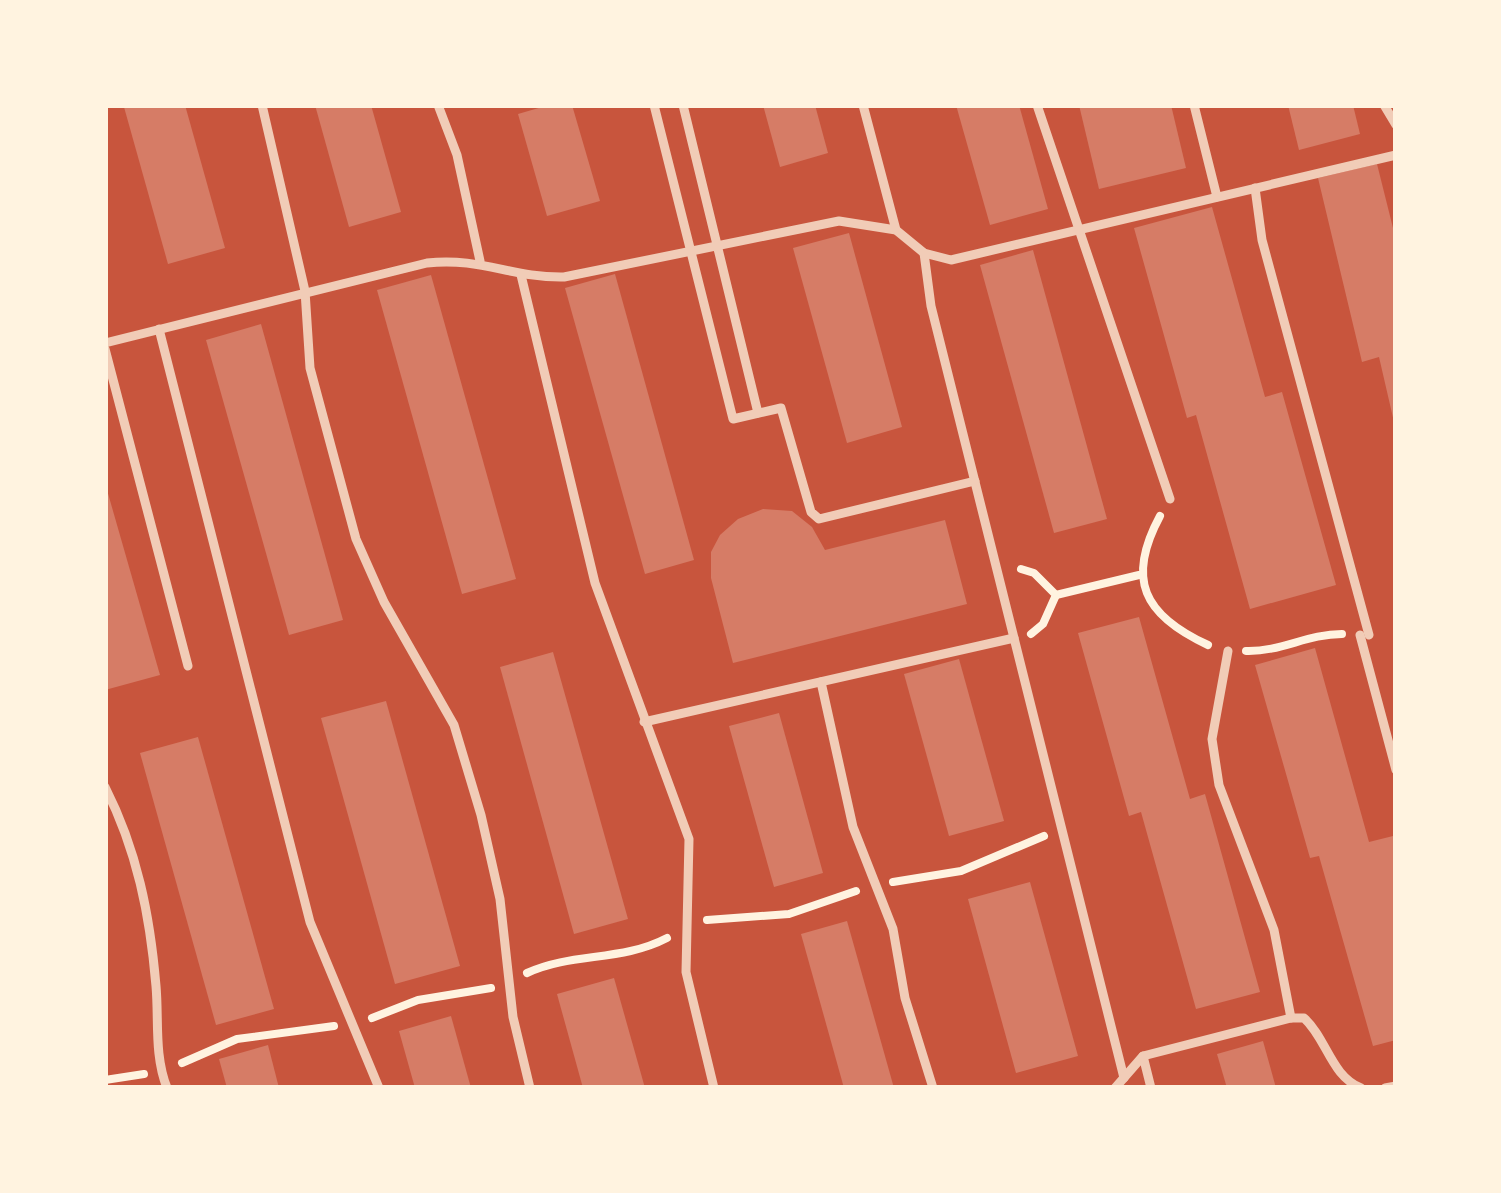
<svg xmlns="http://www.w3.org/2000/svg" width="1501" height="1193" viewBox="0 0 1501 1193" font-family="Helvetica,sans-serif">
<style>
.building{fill:#d67c66}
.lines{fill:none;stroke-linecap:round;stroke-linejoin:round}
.path{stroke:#fff3e0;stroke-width:8}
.service{stroke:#f1ccb7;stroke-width:9}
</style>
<rect width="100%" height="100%" fill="#c8553d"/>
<g class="building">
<path d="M129,105H185L225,248L168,264L124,107Z"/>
<path d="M315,105H371L401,212L349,227Z"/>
<path d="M549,105H572L600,201L547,216L518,114Z"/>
<path d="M763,105H815L828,153L780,167Z"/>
<path d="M956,105H1019L1048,209L990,225Z"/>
<path d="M1079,105H1171L1186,168L1099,189Z"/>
<path d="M1288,105H1353L1360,134L1299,150Z"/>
<path d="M1377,164L1396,240L1394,422L1379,357L1362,362L1318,178Z"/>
<path d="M1212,207L1265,397L1282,392L1336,585L1250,609L1196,415L1187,418L1134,228Z"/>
<path d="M849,233L902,427L847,443L793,248Z"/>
<path d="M1033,250L1107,519L1054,533L980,265Z"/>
<path d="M615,274L694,560L645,574L565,288Z"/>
<path d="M431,275L516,579L462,594L377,290Z"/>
<path d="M261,324L343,620L289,635L206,340Z"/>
<path d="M105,483L160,675L105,690Z"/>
<path d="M763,509L792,511L812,527L825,550L945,520L967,604L733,663L711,578V552L720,535L738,519Z"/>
<path d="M1139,617L1190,799L1205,794L1260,992L1196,1009L1141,812L1129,816L1078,633Z"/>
<path d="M1315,648L1369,842L1393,836L1396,847V1040L1373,1046L1319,856L1310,858L1255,665Z"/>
<path d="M553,652L628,919L574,934L500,667Z"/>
<path d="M959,659L1004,821L949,836L904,674Z"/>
<path d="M386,701L460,966L395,984L321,718Z"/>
<path d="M779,713L823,873L774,887L729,726Z"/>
<path d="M198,737L274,1009L216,1025L140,753Z"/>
<path d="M1030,882L1078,1056L1016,1073L968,899Z"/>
<path d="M847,921L894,1088H844L801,934Z"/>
<path d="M614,978L645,1088H583L557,994Z"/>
<path d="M451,1016L471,1088H415L399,1031Z"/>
<path d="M1263,1041L1276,1088H1227L1217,1054Z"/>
<path d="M268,1045L279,1088H227L219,1059Z"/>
</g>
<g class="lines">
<g class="path">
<path d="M1160,516C1126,579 1143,615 1208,645"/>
<path d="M1021,569L1034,573L1056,595L1043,624L1031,634"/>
<path d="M1056,595L1139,575"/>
<path d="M1246,651C1281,652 1307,634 1342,634"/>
<path d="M893,882L961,871L1044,836"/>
<path d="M707,920L789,914L856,891"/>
<path d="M527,973C573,952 621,962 667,938"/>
<path d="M372,1018L418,1000L491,988"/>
<path d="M182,1063L237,1039L334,1026"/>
<path d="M105,1080L144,1074"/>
</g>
<g class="service">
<path d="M262,105L305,291L310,368L356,539L384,602L454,725L481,815L500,899L513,1017L530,1088"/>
<path d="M438,105L457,155L480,261"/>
<path d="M654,105L733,419L781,408L811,512L819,519L975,481"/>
<path d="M683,105L758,413"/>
<path d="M863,105L896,230"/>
<path d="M1037,105L1170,499"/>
<path d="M1194,105L1217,197"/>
<path d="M1384,105L1396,125"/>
<path d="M1255,188L1262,240L1369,635"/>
<path d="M924,253L931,306L1124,1078"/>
<path d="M521,275L595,583L689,839L686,972L714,1088"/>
<path d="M159,329L310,922L379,1088"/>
<path d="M105,343L427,263C481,257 512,278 564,277L839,221L896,230L924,253L951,260L1396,155"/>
<path d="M105,349L188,666"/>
<path d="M1360,635L1396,770"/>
<path d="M1228,651L1212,739L1219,785L1274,930L1291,1018"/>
<path d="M821,682L853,827L893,929L905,998L933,1088"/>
<path d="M644,722L1014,638"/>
<path d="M105,787C137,850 150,915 156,986C159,1020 154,1055 167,1088"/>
<path d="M1143,1056L1151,1088"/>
<path d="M1115,1088L1143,1056L1291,1018H1304C1327,1039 1331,1076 1361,1088"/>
<path d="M1385,1088L1396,1086"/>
</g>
</g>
<rect width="1501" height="1193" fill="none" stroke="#fff3e0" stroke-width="216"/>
</svg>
